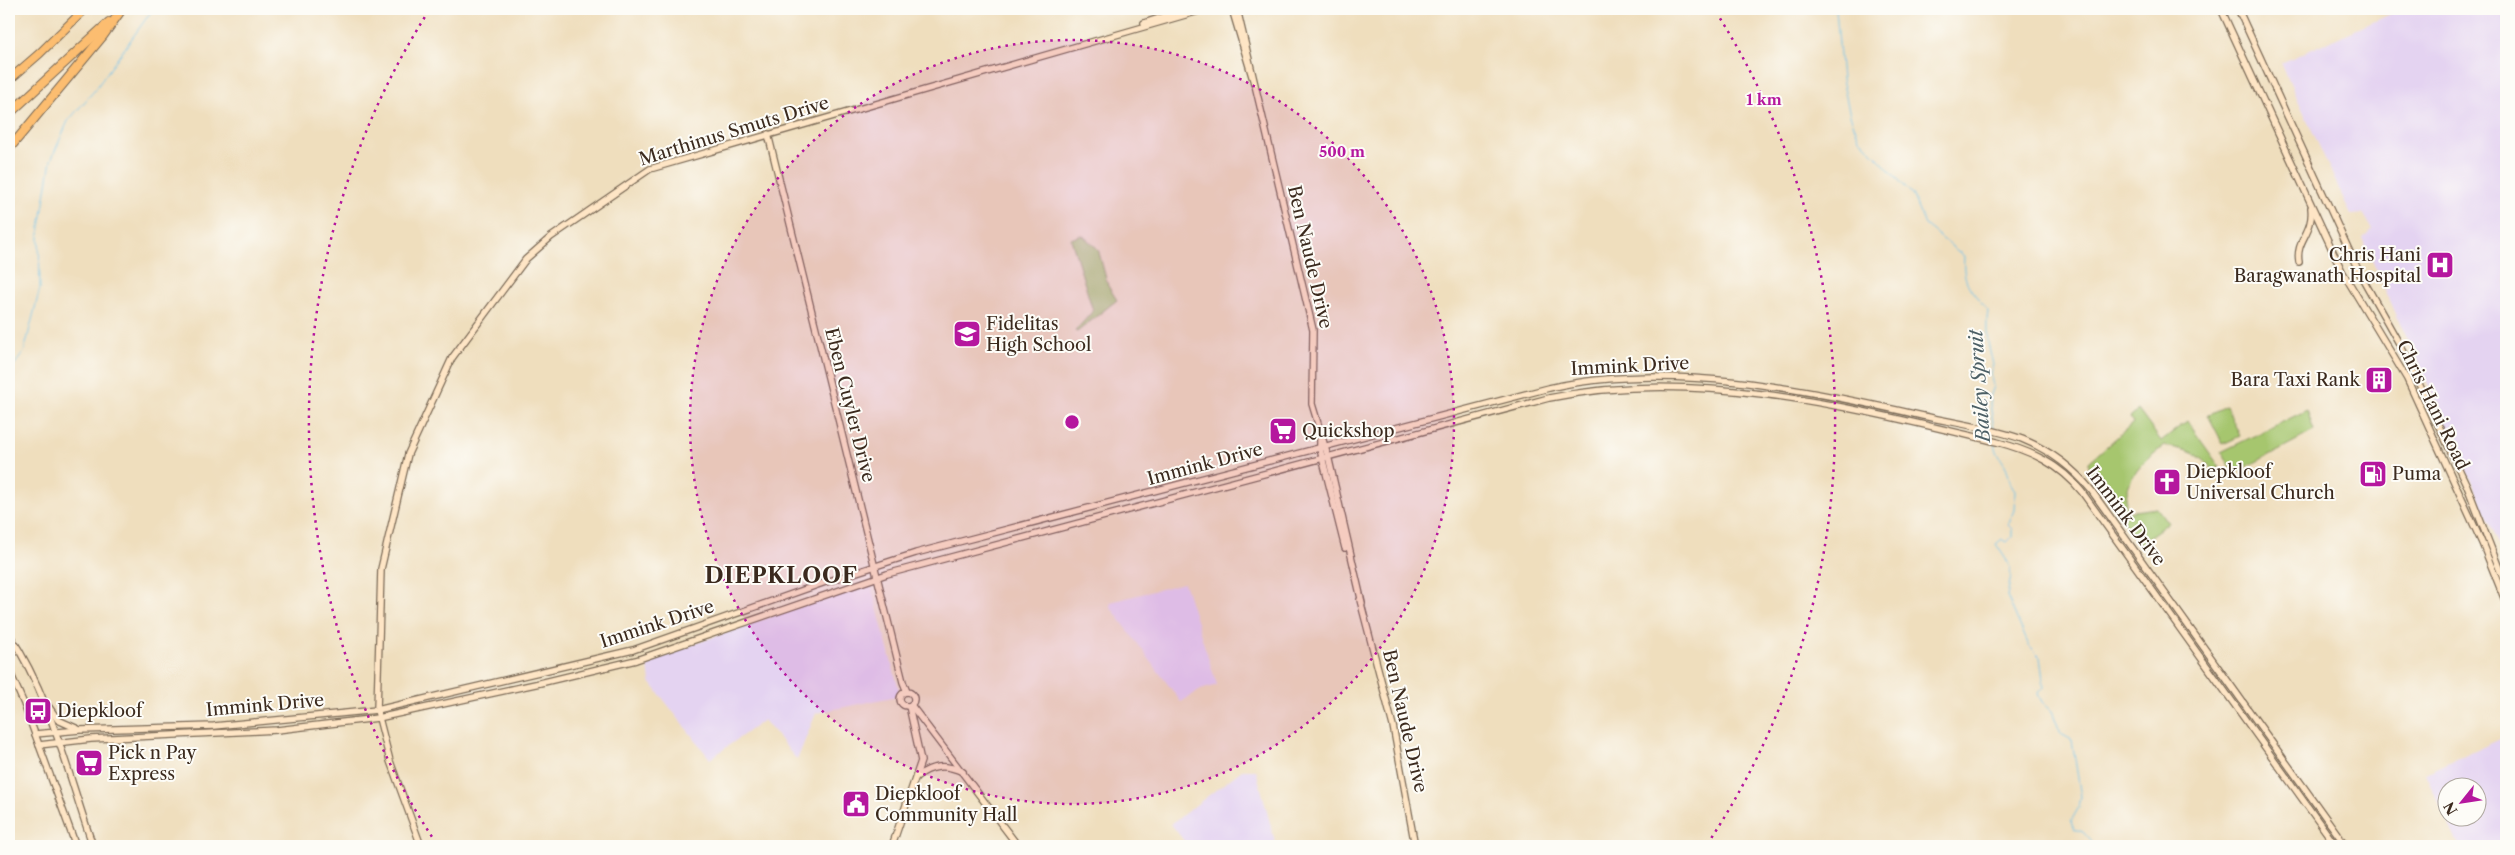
<svg xmlns="http://www.w3.org/2000/svg" width="2515" height="855" viewBox="0 0 2515 855" font-family="'Libre Caslon Text',serif">
<style>
.built{fill:#e4d3f1;fill-rule:evenodd}
.green{fill:#a6c66e;stroke:#707846}
.lines{fill:none;stroke-linecap:round;stroke-linejoin:round}
.stream{stroke:#6dc1e9;stroke-width:1}
.secondary-casing{stroke:#7a6956;stroke-width:8}
.highway-casing{stroke:#7a6956;stroke-width:10}
.secondary{stroke:#fee5c5;stroke-width:5.5}
.highway{stroke:#fcbd6f;stroke-width:8}
.ring{fill:none;stroke:#b5179e;stroke-width:2.5;stroke-dasharray:2.5 5}
.labels{text-anchor:middle;stroke-width:4;stroke-linejoin:round;paint-order:stroke}
.street-label{font-size:18px;fill:#3b2a1e;stroke:#fdfcf7}
.poi-label{font-size:18px;fill:#3b2a1e;stroke:#fdfcf7;text-anchor:start}
.water-label{font-size:19px;font-style:italic;fill:#4c5f65;stroke:#fdfcf7}
.district-label{font-size:22px;font-weight:bold;letter-spacing:1px;fill:#3b2a1e;stroke:#fdfcf7}
.centre{fill:#b5179e;stroke:#fdfcf7;stroke-width:2.5}
.ring-label{font-size:15px;text-anchor:middle;font-weight:bold;fill:#b5179e;stroke:#fdfcf7;stroke-width:4;stroke-linejoin:round;paint-order:stroke}
</style>
<rect width="100%" height="100%" fill="#fdfcf7"/>
<filter id="ink" filterUnits="userSpaceOnUse"><feTurbulence type="fractalNoise" baseFrequency=".02" numOctaves="2"/><feDisplacementMap in="SourceGraphic" scale="10" xChannelSelector="R" yChannelSelector="G"/><feConvolveMatrix kernelMatrix="1 2 1 2 8 2 1 2 1" color-interpolation-filters="sRGB"/></filter>
<filter id="wash" filterUnits="userSpaceOnUse"><feTurbulence type="fractalNoise" baseFrequency=".0096" numOctaves="4" result="noise"/><feDisplacementMap in="SourceGraphic" scale="20" xChannelSelector="R" yChannelSelector="G"/><feGaussianBlur stdDeviation="1.12" result="paint"/><feColorMatrix in="noise" values="0 0 0 0 0 0 0 0 0 0 0 0 0 0 0 0 0 1.4 0 .05"/><feComposite in="paint" operator="in"/></filter>
<g filter="url(#wash)">
<rect width="100%" height="100%" fill="#efdebd"/>
<g class="built">
<path d="M2402,9H2506V559L2362,238L2373,229L2362,214L2351,215L2281,63Z"/>
<path d="M870,582L899,690L897,696L816,713L797,760L764,720L710,759L650,682L648,665L651,659Z"/>
<path d="M1184,583L1217,685L1200,690L1181,702L1110,606L1111,602Z"/>
<path d="M2506,736V846H2459L2425,773ZM2448,788H2478V818H2448Z"/>
<path d="M1242,770H1256L1275,842L1269,846H1188L1171,824Z"/>
</g>
<g class="green">
<path d="M1082,235L1098,249L1108,286L1117,300L1077,332L1075,331L1093,311L1071,239Z"/>
<path d="M2226,406L2240,436L2223,444L2208,415Z"/>
<path d="M2138,410L2161,441L2187,421L2219,466L2214,471C2199,452 2187,450 2164,446C2140,464 2123,480 2126,512L2157,508L2168,523L2139,544L2089,473V462L2133,423L2130,417Z"/>
<path d="M2307,410L2314,431L2235,473L2221,452Z"/>
</g>
<g class="lines">
<g class="stream">
<path d="M1836,9L1842,79L1850,115L1859,138L1912,194L1925,225L1964,256C1962,285 1971,289 1988,311C1985,330 1988,346 1993,364L1990,373L1993,386L1989,397L1994,429"/>
<path d="M9,372L24,352L40,288L39,234L51,160L68,121L94,91L153,9"/>
<path d="M1995,443C1996,452 2000,457 2005,465C2010,474 2008,483 2015,491L2014,510L2008,525L2012,529V537L2007,542L2002,539L1996,544L2009,564L2011,576L2007,596L2029,646L2040,657L2044,687L2038,694L2042,702L2052,711L2061,734L2072,740L2081,797L2079,807L2071,821L2074,829L2083,832L2092,842V846"/>
</g>
</g>
</g>
<g filter="url(#ink)">
<g class="lines">
<defs>
<g id="secondary">
<path d="M1232,9L1254,83"/>
<path d="M1237,9L1313,330L1312,404L1329,460L1362,603"/>
<path d="M2221,9L2342,271L2407,379L2482,543L2506,603"/>
<path d="M2238,9L2360,274L2405,354L2467,486L2506,586"/>
<path d="M1144,23L1187,9"/>
<path d="M768,134L903,682L907,692"/>
<path d="M2299,262C2295,240 2314,233 2311,208"/>
<path d="M1320,438V449L1345,548"/>
<path d="M1360,600L1393,726L1415,846"/>
<path d="M9,634C51,697 68,775 93,846"/>
<path d="M9,670L24,704L76,846"/>
<circle cx="907" cy="699" r="7"/>
<path d="M911,705L1018,846"/>
<path d="M49,707L58,720L78,729"/>
<path d="M35,734L80,730L214,726L377,710L633,650L823,583L916,553L1549,388C1668,361 1806,389 1923,416C1955,423 1991,428 2022,439C2049,450 2073,468 2091,490L2346,846"/>
<path d="M39,745L91,739L277,730L378,718L540,683L636,660L887,574L1549,398C1697,367 1853,408 1997,442C2031,451 2060,464 2082,492L2336,846"/>
<path d="M916,777C932,765 945,764 963,772"/>
<path d="M421,846L390,761L377,710L381,569L408,454L452,358L526,259L551,237L650,169L1206,9"/>
<path d="M892,846L921,761L909,706"/>
</g>
<g id="highway">
<path d="M9,80L39,54L85,9"/>
<path d="M9,114L109,22"/>
<path d="M9,149L103,36L120,12"/>
</g>
</defs>
<use href="#secondary" class="secondary-casing"/>
<use href="#highway" class="highway-casing"/>
<use href="#secondary" class="secondary"/>
<use href="#highway" class="highway"/>
</g>
</g>
<circle cx="1072" cy="422" r="382" fill="#b5179e" fill-opacity=".12"/>
<g class="ring">
<circle cx="1072" cy="422" r="382"/>
<path d="M436 843A763 763 0 0 1 428 12M1716 12A763 763 0 0 1 1708 843"/>
</g>
<defs>
<symbol id="hospital-square" viewBox="-11 -11 22 22"><rect x="-9" y="-9" width="18" height="18" rx="4" fill="#b5179e" stroke="#fdfcf7"/><path d="M-5-5h3v3.5h4V-5h3V5h-3V1.5h-4V5h-3Z" fill="#fff"/></symbol>
<symbol id="school-square" viewBox="-11 -11 22 22"><rect x="-9" y="-9" width="18" height="18" rx="4" fill="#b5179e" stroke="#fdfcf7"/><path d="M0-5L7-2L0 1L-7-2ZM-4 1L0 2.5L4 1V4Q0 6-4 4Z" fill="#fff"/></symbol>
<symbol id="building-square" viewBox="-11 -11 22 22"><rect x="-9" y="-9" width="18" height="18" rx="4" fill="#b5179e" stroke="#fdfcf7"/><path d="M-4-6H4V6H1V3H-1V6H-4ZM-2.5-4.3h1.7v1.8h-1.7ZM.8-4.3h1.7v1.8H.8ZM-2.5-1h1.7V.8h-1.7ZM.8-1h1.7V.8H.8Z" fill="#fff"/></symbol>
<symbol id="supermarket-square" viewBox="-11 -11 22 22"><rect x="-9" y="-9" width="18" height="18" rx="4" fill="#b5179e" stroke="#fdfcf7"/><path d="M-6-5.5h2.5l.6 2H6L4.5 2H-2.5L-4.4-4H-6ZM-1.5 3.2a1.3 1.3 0 1 0 .1 0ZM3 3.2a1.3 1.3 0 1 0 .1 0Z" fill="#fff"/></symbol>
<symbol id="fuel-square" viewBox="-11 -11 22 22"><rect x="-9" y="-9" width="18" height="18" rx="4" fill="#b5179e" stroke="#fdfcf7"/><path d="M-5.5-6h7V0h2V4h1.3V-2.5L3-4.5l.8-.8L6-3V5H2.5V1h-1V6h-7ZM-4.2-4.7v3.2H.2V-4.7Z" fill="#fff"/></symbol>
<symbol id="church-square" viewBox="-11 -11 22 22"><rect x="-9" y="-9" width="18" height="18" rx="4" fill="#b5179e" stroke="#fdfcf7"/><path d="M-1.2-6h2.4v3.5h3.3v2.4h-3.3V6h-2.4V-.1h-3.3v-2.4h3.3Z" fill="#fff"/></symbol>
<symbol id="bus-square" viewBox="-11 -11 22 22"><rect x="-9" y="-9" width="18" height="18" rx="4" fill="#b5179e" stroke="#fdfcf7"/><path d="M-5-6H5V4H4V6H2V4H-2V6H-4V4H-5ZM-3.5-4V0h7V-4ZM-3.5 1.2v1.5H-2V1.2ZM2 1.2v1.5H3.5V1.2Z" fill="#fff"/></symbol>
<symbol id="civic-square" viewBox="-11 -11 22 22"><rect x="-9" y="-9" width="18" height="18" rx="4" fill="#b5179e" stroke="#fdfcf7"/><path d="M-.6-6.5H3V-4.5H.6V-3L4-1V1h2V6H-6V1h2V-1L-.6-3ZM-1.2 2.5V6h2.4V2.5Z" fill="#fff"/></symbol>
</defs>
<g fill-rule="evenodd">
<use href="#hospital-square" x="2424" y="249" width="32" height="32"/>
<use href="#school-square" x="951" y="318" width="32" height="32"/>
<use href="#building-square" x="2363" y="364" width="32" height="32"/>
<use href="#supermarket-square" x="1267" y="415" width="32" height="32"/>
<use href="#fuel-square" x="2357" y="458" width="32" height="32"/>
<use href="#church-square" x="2151" y="466" width="32" height="32"/>
<use href="#bus-square" x="22" y="695" width="32" height="32"/>
<use href="#supermarket-square" x="73" y="747" width="32" height="32"/>
<use href="#civic-square" x="840" y="788" width="32" height="32"/>
</g>
<g class="labels">
<g class="street-label">
<text transform="translate(734 131) rotate(-17)" y="6">Marthinus Smuts Drive</text>
<text transform="translate(1310 257) rotate(77)" y="6">Ben Naude Drive</text>
<text transform="translate(1630 366) rotate(-3)" y="6">Immink Drive</text>
<text transform="translate(850 405) rotate(76)" y="6">Eben Cuyler Drive</text>
<text transform="translate(2433 405) rotate(64)" y="6">Chris Hani Road</text>
<text transform="translate(1205 464) rotate(-15)" y="6">Immink Drive</text>
<text transform="translate(2126 516) rotate(53)" y="6">Immink Drive</text>
<text transform="translate(657 624) rotate(-18)" y="6">Immink Drive</text>
<text transform="translate(265 705) rotate(-5)" y="6">Immink Drive</text>
<text transform="translate(1405 721) rotate(77)" y="6">Ben Naude Drive</text>
</g>
<g class="poi-label">
<text x="2421" y="261" text-anchor="end">Chris Hani<tspan x="2421" dy="21">Baragwanath Hospital</tspan></text>
<text x="986" y="330">Fidelitas<tspan x="986" dy="21">High School</tspan></text>
<text x="2360" y="386" text-anchor="end">Bara Taxi Rank</text>
<text x="1302" y="437">Quickshop</text>
<text x="2186" y="478">Diepkloof<tspan x="2186" dy="21">Universal Church</tspan></text>
<text x="2392" y="480">Puma</text>
<text x="57" y="717">Diepkloof</text>
<text x="108" y="759">Pick n Pay<tspan x="108" dy="21">Express</tspan></text>
<text x="875" y="800">Diepkloof<tspan x="875" dy="21">Community Hall</tspan></text>
</g>
<g class="water-label">
<text transform="translate(1979 386) rotate(-94)" y="7">Bailey Spruit</text>
</g>
<g class="district-label">
<text x="781" y="583">DIEPKLOOF</text>
</g>
</g>
<circle cx="1072" cy="422" r="8" class="centre"/>
<g class="ring-label">
<text x="1764" y="105">1 km</text>
<text x="1342" y="157">500 m</text>
</g>
<rect width="2515" height="855" fill="none" stroke="#fdfcf7" stroke-width="30"/>
<g transform="translate(2462 802) rotate(240)"><circle r="24" fill="#fdfcf7" stroke="#afa8a0"/>
<path d="M0-4L9 19L0 12L-9 19Z" fill="#b5179e"/>
<text y="-8" font-size="14" font-weight="bold" text-anchor="middle" fill="#3b2a1e">N</text>
</g>
</svg>
